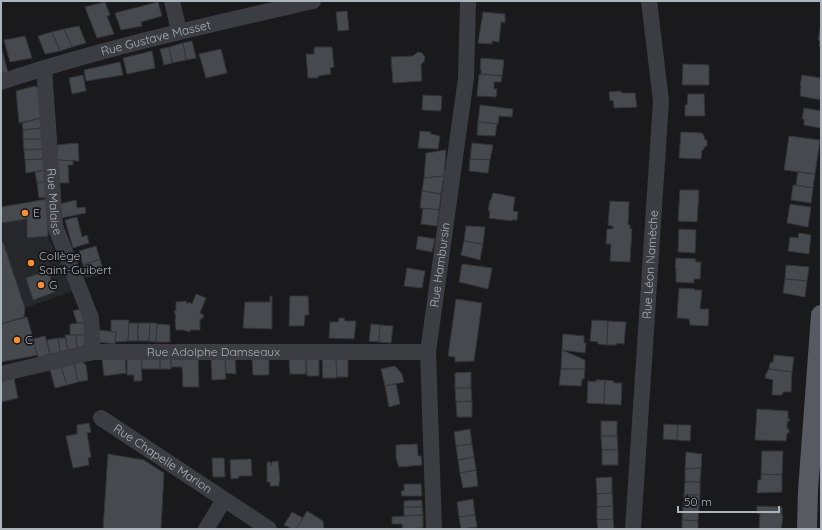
<svg xmlns="http://www.w3.org/2000/svg" width="822" height="530" viewBox="0 0 822 530" font-family="Quicksand,sans-serif">
<style>
.built{fill:#26272a}
.building{fill:#46494d;stroke:#343539}
.lines{fill:none;stroke-linecap:round;stroke-linejoin:round}
.minor{stroke:#3b3d42;stroke-width:16}
.major{stroke:#575b61;stroke-width:20}
.poi-dot{fill:#f98f35;stroke:#151518;stroke-width:1.5}
.labels{text-anchor:middle;stroke-width:3.5;stroke-linejoin:round;paint-order:stroke}
.street-label{font-size:12px;fill:#acb4bc;stroke:#151518}
.poi-label{font-size:12px;fill:#acb4bc;stroke:#151518;text-anchor:start}
</style>
<rect width="100%" height="100%" fill="#1a1a1d"/>
<path class="built" d="M48,199V236L73,291L25,308L24,317H27L38,355L1,362V207Z"/>
<g class="building">
<path d="M105,2L110,15L107,16L114,34L97,38L85,7Z"/>
<path d="M158,2L162,16L141,22L142,26L121,30L115,13Z"/>
<path d="M347,11L349,30L338,31L336,12Z"/>
<path d="M483,12L505,14V23L501,22L499,42L492,41V44L478,43Z"/>
<path d="M79,26L86,43L72,47L64,29Z"/>
<path d="M820,28H821V47L819,46L820,41L818,40Z"/>
<path d="M64,29L72,47L60,51L52,32Z"/>
<path d="M52,32L60,51L45,54L38,36Z"/>
<path d="M25,36L32,58L10,62L4,40Z"/>
<path d="M192,41L196,58L186,60L183,43Z"/>
<path d="M183,43L186,60L172,63L169,47Z"/>
<path d="M1,46L8,73L1,75Z"/>
<path d="M169,47L172,63L164,65L160,49Z"/>
<path d="M315,47H332L334,67L330,68L331,74L318,76V78H308L306,54H314V49Z"/>
<path d="M221,49L227,73L206,78L199,54Z"/>
<path d="M152,51L155,68L127,74L123,58Z"/>
<path d="M418,52L422,53L425,57L424,62L421,64L422,81L393,83L391,57L413,56Z"/>
<path d="M481,58L504,60L502,76L481,74V69H480Z"/>
<path d="M120,62L123,75L86,81L84,70Z"/>
<path d="M683,64L709,65V85H682Z"/>
<path d="M481,74L502,76L501,82H494V89H497L496,97L477,96L479,75Z"/>
<path d="M83,75L86,91L72,94L69,78Z"/>
<path d="M802,75L821,78V100L800,96L801,86H800Z"/>
<path d="M35,86L39,89L41,118L19,123L16,91Z"/>
<path d="M621,91V93H635L637,107L614,108L613,100L610,101L609,92Z"/>
<path d="M688,94H704L705,116H685V105H687Z"/>
<path d="M423,95L442,96L441,111L422,110Z"/>
<path d="M480,105L513,109L512,117L499,116L498,124L478,122Z"/>
<path d="M804,108L821,111V128L804,125V119H802Z"/>
<path d="M41,118L42,128L23,130L22,123Z"/>
<path d="M478,122L497,124L495,136L477,135Z"/>
<path d="M42,128V139H23V130Z"/>
<path d="M420,131L431,132V134L440,136L438,149L418,148Z"/>
<path d="M681,132L702,133L704,136L705,140H707V146L704,147V150H702L701,159L679,158Z"/>
<path d="M789,136L820,140L815,174L784,170Z"/>
<path d="M23,139H42L43,149L24,150Z"/>
<path d="M78,143L79,161L57,160V145Z"/>
<path d="M472,143L493,145L490,160L470,159Z"/>
<path d="M43,149L44,159L25,160L24,150Z"/>
<path d="M446,150L444,176L424,178L426,153Z"/>
<path d="M44,159L45,170L26,173L25,160Z"/>
<path d="M470,159L490,160L488,173L469,171Z"/>
<path d="M57,160L73,161V165H68L69,183H58Z"/>
<path d="M45,170L51,180L37,183L35,172Z"/>
<path d="M798,172L815,174L813,188L796,185Z"/>
<path d="M444,176L441,194L422,191L424,178Z"/>
<path d="M51,180L52,197L39,198L37,183Z"/>
<path d="M793,185L813,188L811,203L791,200Z"/>
<path d="M680,190H699L697,222L678,221Z"/>
<path d="M422,191L441,194L439,210L420,208Z"/>
<path d="M493,193L515,197L513,211L518,212L517,220H512L511,221L489,218L490,211H488L490,200H491Z"/>
<path d="M48,199V236L27,238V219L1,223V207Z"/>
<path d="M76,200L77,208L85,207L86,213L61,218L60,204Z"/>
<path d="M610,201L629,202L628,225H630V229H632L630,262L610,261L611,244H606L607,229H612L614,227L608,225Z"/>
<path d="M790,204L811,207L808,227L787,223Z"/>
<path d="M423,208L439,210L437,226L421,224Z"/>
<path d="M77,217L82,237L87,235L89,243L73,248L65,220Z"/>
<path d="M466,226L485,227L483,244L464,241Z"/>
<path d="M679,229L696,230L695,253L678,252Z"/>
<path d="M799,233L811,235L809,254L788,251L790,237L798,238Z"/>
<path d="M418,236L435,239L432,252L416,249Z"/>
<path d="M464,241L483,244L480,260L461,255Z"/>
<path d="M3,242L25,308L24,317L1,324V243Z"/>
<path d="M96,246L100,259L83,265L79,251Z"/>
<path d="M676,258L696,259L695,262H701L700,279H694V283L676,282V268H675Z"/>
<path d="M100,259L104,274L86,277L83,265Z"/>
<path d="M462,264L492,268L488,289L459,282Z"/>
<path d="M786,265L809,267L807,281L785,279Z"/>
<path d="M407,268L425,271L422,288L404,286Z"/>
<path d="M48,270L55,292L33,300L26,278Z"/>
<path d="M785,279L807,281L805,297L783,293Z"/>
<path d="M679,288L695,289V290H702L700,309H709L708,326L690,325L689,319L677,318Z"/>
<path d="M196,294L206,298L200,313L204,315L202,319H200V330H190V332L183,330H176L175,320L176,317L174,311L176,310V302L186,301L187,304L189,302L192,304Z"/>
<path d="M270,296H272V329L243,328L245,302H270Z"/>
<path d="M290,296H308L309,315H305L304,326H289Z"/>
<path d="M456,299L482,303L474,361L455,362V357L448,356Z"/>
<path d="M84,308L87,322L77,323L73,311Z"/>
<path d="M27,317L38,355L1,362V324Z"/>
<path d="M339,318H344L345,321H356L354,339L329,338L330,322H338Z"/>
<path d="M111,320H129L128,341L115,342L116,332H111Z"/>
<path d="M592,320L608,321L607,345L598,344V342L590,341Z"/>
<path d="M608,321L626,322L624,344L617,343L616,345H607Z"/>
<path d="M87,322L86,335H70V324Z"/>
<path d="M129,323H138V341H128Z"/>
<path d="M138,323H150L149,341H138Z"/>
<path d="M150,323H157L156,342L149,341Z"/>
<path d="M157,324L170,325V342H156Z"/>
<path d="M371,324L380,325L379,342L369,341Z"/>
<path d="M380,325L393,326L391,343L379,342Z"/>
<path d="M98,330L116,332L115,344L99,342Z"/>
<path d="M563,334L584,336V343H586L585,353L562,350Z"/>
<path d="M65,335H76L77,348L68,350Z"/>
<path d="M76,335H86L84,346L77,348Z"/>
<path d="M45,336L50,354L38,358L33,339Z"/>
<path d="M58,338H65L68,350L60,352Z"/>
<path d="M58,338L60,352L50,354L47,340Z"/>
<path d="M562,350L585,360V369H561Z"/>
<path d="M141,355L160,356V369H142Z"/>
<path d="M141,355L142,381H134V375H127V356Z"/>
<path d="M774,355L794,357L792,372L769,369L770,363L773,362Z"/>
<path d="M125,356L126,373L104,376L102,359Z"/>
<rect x="160" y="356" width="11" height="13"/>
<path d="M171,356L198,357L199,387H183L182,367H171Z"/>
<path d="M211,358H225L226,379L212,380Z"/>
<path d="M225,358H235L236,374L226,373Z"/>
<path d="M252,358H269V375H253Z"/>
<path d="M289,359H306V374H290Z"/>
<path d="M306,359H319V376H307Z"/>
<path d="M322,359H336L337,378H323Z"/>
<path d="M336,359L348,360V377H337Z"/>
<path d="M82,362L86,365L88,380L78,382L74,364Z"/>
<path d="M74,364L78,382L67,385L61,367Z"/>
<path d="M395,366L402,374L404,382L385,386L381,369Z"/>
<path d="M61,367L67,385L55,388L50,370Z"/>
<path d="M561,369H585L584,379H582L581,386L559,385Z"/>
<path d="M769,369L792,372L791,392H783L782,395H772L773,380L765,378L766,374Z"/>
<path d="M471,372V388H455V373Z"/>
<path d="M14,378L18,398L1,402V382Z"/>
<path d="M596,380H605L604,404L587,403L588,381L596,382Z"/>
<path d="M605,380L614,381V383H622L621,405L604,404Z"/>
<path d="M396,384L400,404L389,407L385,386Z"/>
<path d="M455,388H471L472,401L456,402Z"/>
<path d="M472,401V417H457L456,402Z"/>
<path d="M757,409L788,411V419H790L789,421L787,422V429H789V433H787L786,441L755,440Z"/>
<rect x="601" y="421" width="16" height="15"/>
<path d="M89,423L91,432L87,433L91,457L88,458L89,465L73,468L66,436L77,434V425Z"/>
<path d="M664,424L678,425L677,440L663,439Z"/>
<path d="M678,425H691L690,441L677,440Z"/>
<path d="M470,429L472,444L456,446L454,432Z"/>
<path d="M601,436H617L618,450H602Z"/>
<path d="M417,444L418,456H421L422,465L399,467L396,458V445Z"/>
<path d="M472,444L474,457L458,460L456,446Z"/>
<rect x="602" y="450" width="16" height="15"/>
<path d="M762,451H783L782,475L761,474Z"/>
<path d="M686,452L702,454L701,468L685,469Z"/>
<path d="M108,454L144,460L164,473L161,529H103Z"/>
<path d="M474,457L476,470L460,473L458,460Z"/>
<path d="M212,458H224L225,477H213Z"/>
<path d="M251,459L252,476H239V478L231,479L230,460Z"/>
<path d="M278,461L280,481L279,482V486H270V482H267V462H270L271,466L272,462Z"/>
<path d="M701,468L700,482H685V469Z"/>
<path d="M476,470L478,486L463,488L460,473Z"/>
<path d="M761,474L782,475V492L757,493L758,480H761Z"/>
<path d="M612,477V493L597,494L596,478Z"/>
<path d="M685,482H700V495H684Z"/>
<path d="M404,484H421L422,496H402L401,491H404Z"/>
<path d="M612,493L613,506L597,507V494Z"/>
<path d="M684,495H700L699,508L683,507Z"/>
<path d="M473,499L475,515L459,517L457,502Z"/>
<path d="M422,500V507H404V501Z"/>
<path d="M613,506V519L597,520V507Z"/>
<path d="M757,506L782,507V516H783L781,529H759L760,514L757,513Z"/>
<path d="M404,507H422L423,515L404,516Z"/>
<path d="M683,507L699,508L698,521L682,520Z"/>
<path d="M307,511L323,521L324,529H296Z"/>
<path d="M292,512L303,518L296,529H292L284,525Z"/>
<path d="M423,515V528L403,529L402,524H392V517Z"/>
<path d="M475,515L477,527L461,529L459,517Z"/>
<path d="M613,519L614,529H598L597,520Z"/>
<path d="M682,520L698,521V529H682Z"/>
</g>
<g class="lines">
<g class="minor">
<path d="M172,1L179,31"/>
<path id="s1" d="M44,68L55,226L91,318L93,352"/>
<path id="s2" d="M1,82C103,48 208,25 313,1"/>
<path id="s3" d="M1,374L93,352H428"/>
<path id="s4" d="M101,418L269,529"/>
<path d="M206,529L224,500"/>
<path id="s5" d="M434,529L428,352L466,78L468,1"/>
<path id="s6" d="M633,529L661,101L649,1"/>
</g>
<path class="major" d="M807,529L808,491L821,315"/>
</g>
<g class="poi-dot">
<circle cx="25" cy="213" r="4"/>
<circle cx="31" cy="263" r="4"/>
<circle cx="41" cy="285" r="4"/>
<circle cx="17" cy="340" r="4"/>
</g>
<g class="labels">
<g class="street-label">
<text dy="4" stroke="none"><textPath href="#s2" startOffset="161">Rue Gustave Masset</textPath></text>
<text dy="4" stroke="none"><textPath href="#s1" startOffset="134">Rue Malaise</textPath></text>
<text dy="4" stroke="none"><textPath href="#s5" startOffset="265">Rue Hambursin</textPath></text>
<text dy="4" stroke="none"><textPath href="#s6" startOffset="265">Rue Léon Namèche</textPath></text>
<text dy="4" stroke="none"><textPath href="#s3" startOffset="215">Rue Adolphe Damseaux</textPath></text>
<text dy="4" stroke="none"><textPath href="#s4" startOffset="74">Rue Chapelle Marion</textPath></text>
</g>
<g class="poi-label">
<text x="33" y="217">E</text>
<text x="39" y="260">Collège<tspan x="39" dy="14">Saint-Guibert</tspan></text>
<text x="49" y="289">G</text>
<text x="25" y="344">C</text>
</g>
</g>
<rect width="822" height="530" fill="none" stroke="#acb4bc" stroke-width="4"/>
<path d="M678 506v6h101v-6" fill="none" stroke="#acb4bc" stroke-width="2"/>
<text x="684" y="506" font-size="12" fill="#acb4bc" stroke="#151518" stroke-width="3" paint-order="stroke">50 m</text>
</svg>
